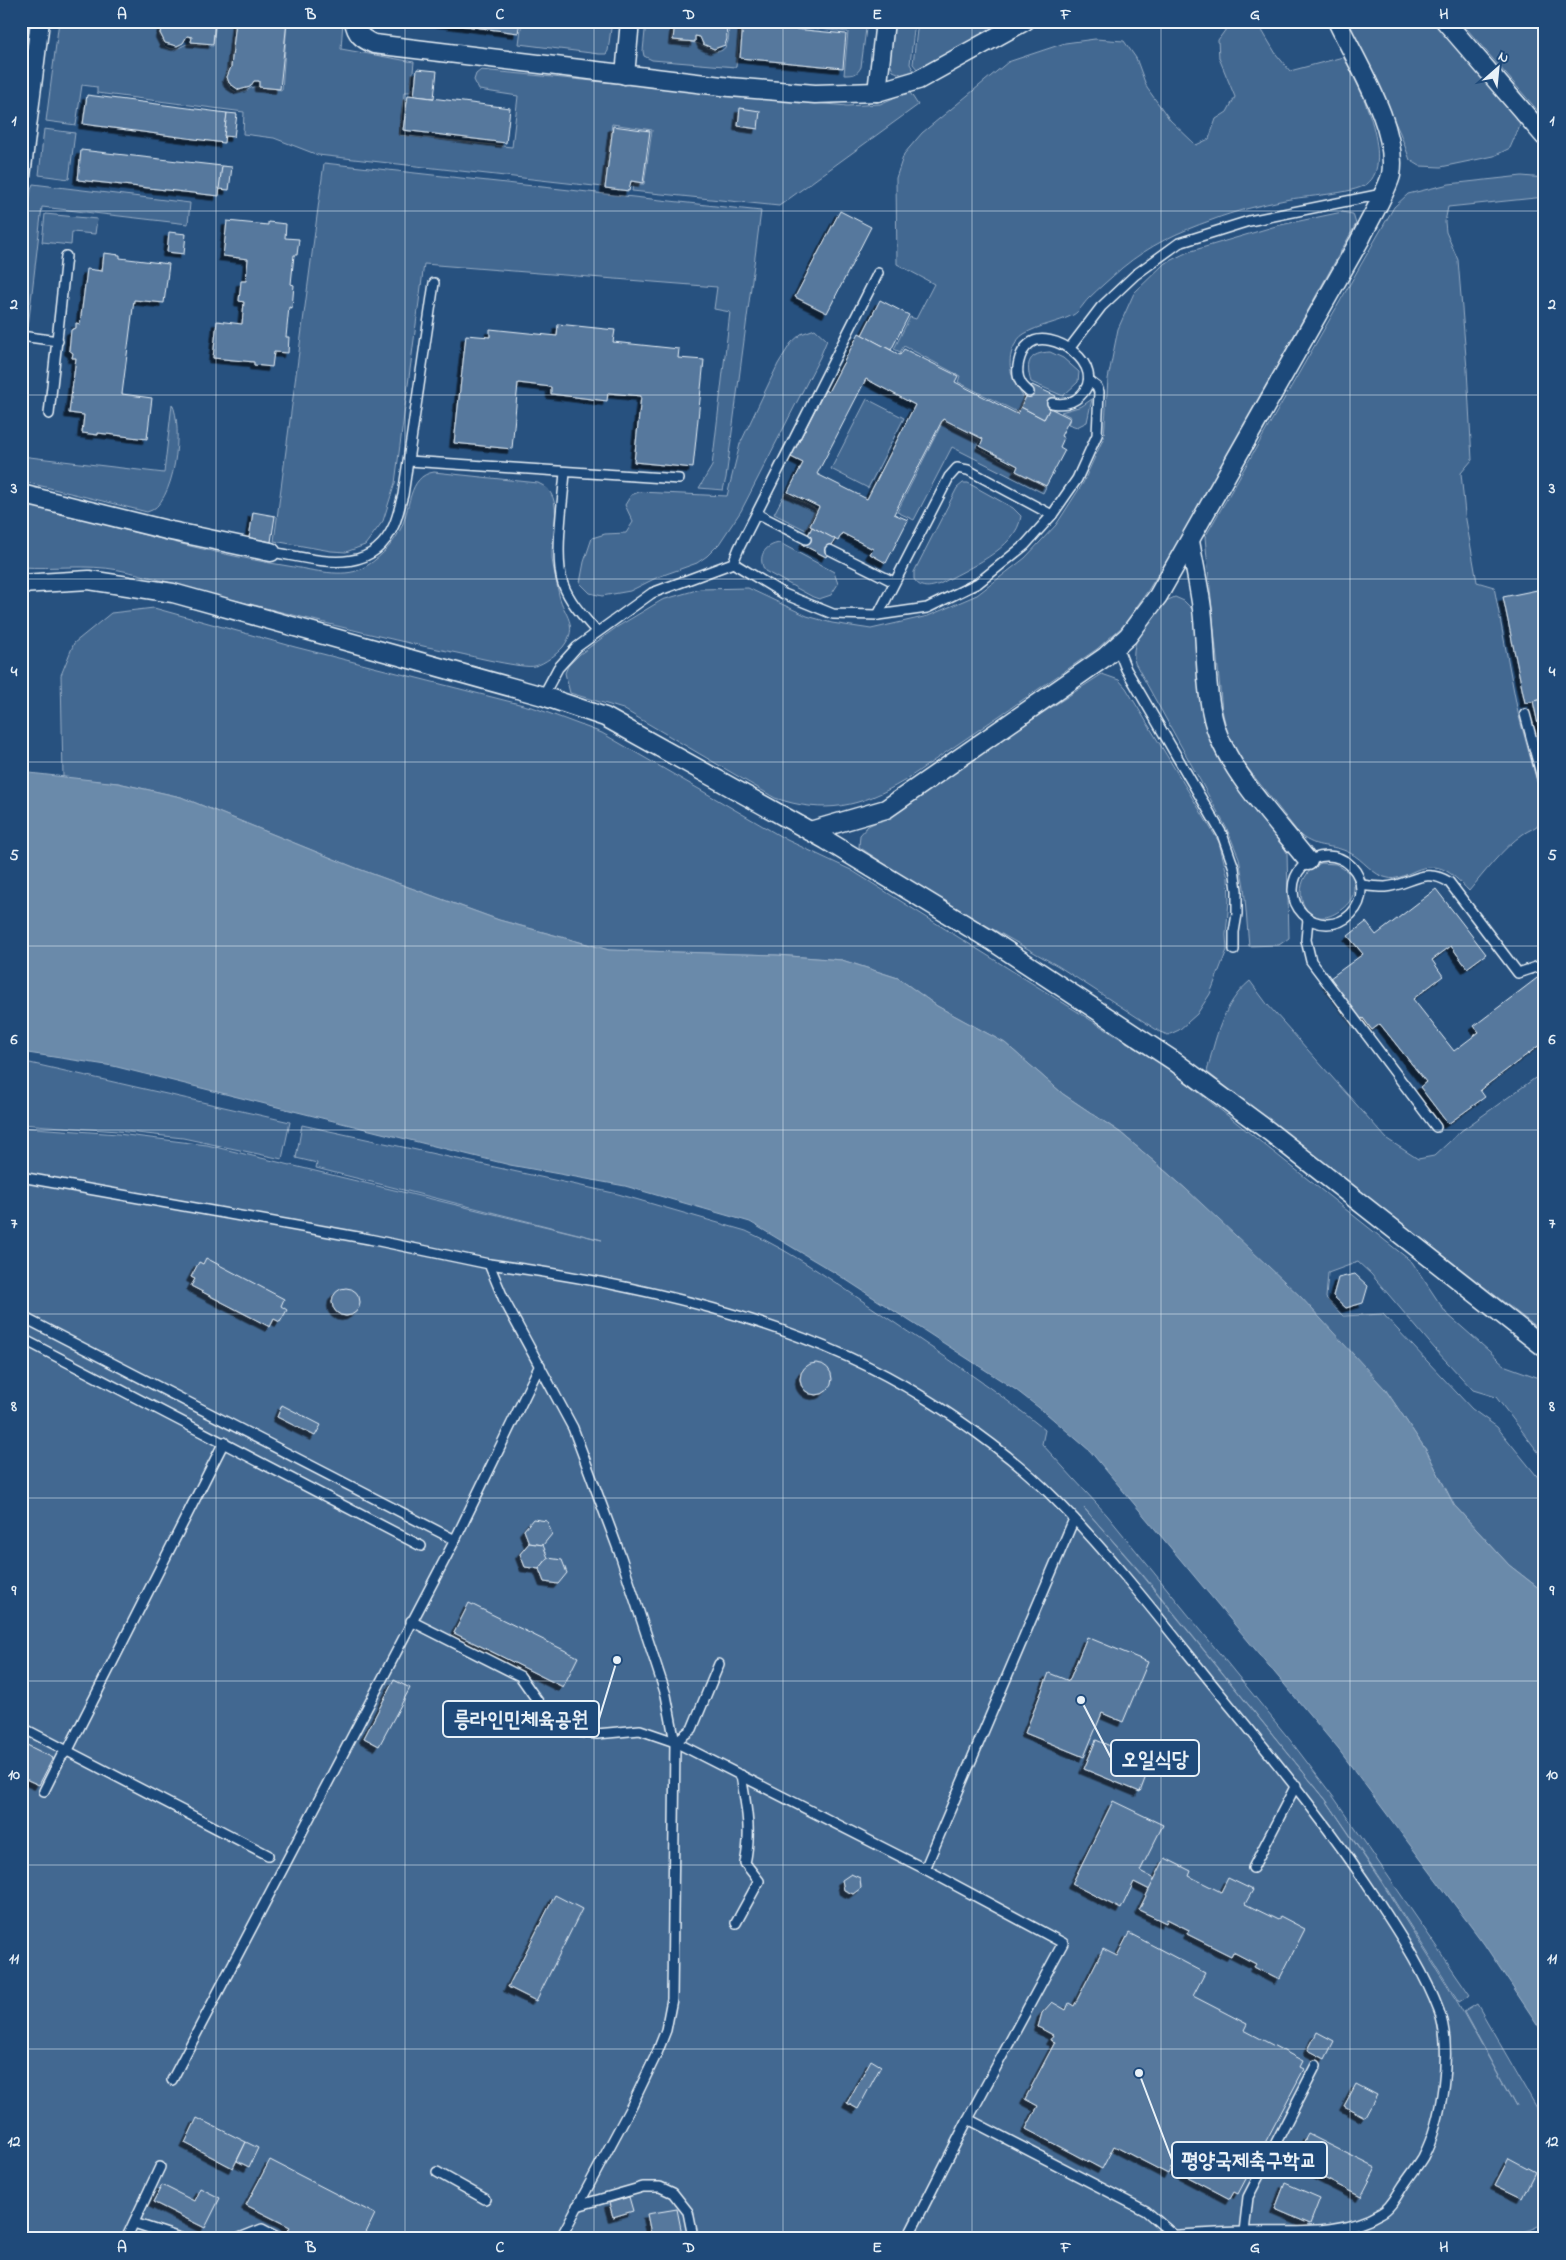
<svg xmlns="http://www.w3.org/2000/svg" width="1566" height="2260" viewBox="0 0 1566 2260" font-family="'Indie Flower','Poor Story',sans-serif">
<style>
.green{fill:#436891;stroke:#96acc4}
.water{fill:#6b8aaa;stroke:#9db3c9}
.building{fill:#57789d;stroke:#e8f1f8;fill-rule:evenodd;filter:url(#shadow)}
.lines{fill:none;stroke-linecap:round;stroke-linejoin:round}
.service-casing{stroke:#e8f1f8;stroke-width:12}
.minor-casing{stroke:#e8f1f8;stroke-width:21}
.service{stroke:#1f4a7a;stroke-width:9}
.minor{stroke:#1f4a7a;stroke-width:18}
.grid{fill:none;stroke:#e8f1f8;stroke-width:1;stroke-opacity:0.55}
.leader{fill:none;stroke:#e8f1f8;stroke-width:2}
.callout-dot{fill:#e8f1f8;stroke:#1f4a7a;stroke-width:2}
.callout{fill:#1f4a7a;stroke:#e8f1f8;stroke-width:2}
.callout-label{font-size:21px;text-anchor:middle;font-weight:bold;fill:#e8f1f8}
.neatline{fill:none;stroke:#e8f1f8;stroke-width:2}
.grid-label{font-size:16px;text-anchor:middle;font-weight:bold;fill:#e8f1f8}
</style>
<defs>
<filter id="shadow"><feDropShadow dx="-4.5" dy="4.5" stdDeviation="0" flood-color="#0009"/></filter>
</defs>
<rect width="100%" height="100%" fill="#27517f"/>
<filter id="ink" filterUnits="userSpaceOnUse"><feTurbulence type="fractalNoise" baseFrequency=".02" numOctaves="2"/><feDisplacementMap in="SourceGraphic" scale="10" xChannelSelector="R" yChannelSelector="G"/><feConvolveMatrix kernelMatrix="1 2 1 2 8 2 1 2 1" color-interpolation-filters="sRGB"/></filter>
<g filter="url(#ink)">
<g class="green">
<path d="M59,21H162C156,32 160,53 178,48C182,47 184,44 189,44C197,44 205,45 213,46L216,21H234L229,66C222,75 227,90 238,92C245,93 248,89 253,87C261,86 274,89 282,90L287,21H343L341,49L414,62L411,92H404L400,135L512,147L518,96L479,90L474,80L476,74L481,70L847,106L880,104L909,91L918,105L779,206L632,191L633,184H644L652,130L612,124L603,187L318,155L274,138L243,134L244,112L97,93V87L82,85L76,125L46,121Z"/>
<path d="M522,21H536L545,26L561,22L587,25L588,21H612L608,51L606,54H599L519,44Z"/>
<path d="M646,21H673L671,41C680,42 690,41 699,44C706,46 722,61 728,41C730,34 727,28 727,21H741L736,67L652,60L644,56L643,51Z"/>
<path d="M743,21H867L861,67C857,75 853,75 844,75L848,32Z"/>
<path d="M894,21H915L910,64L914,71L903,75L893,71L889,60Z"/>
<path d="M918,21H1008L917,69L913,64Z"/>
<path d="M1347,21H1437L1520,118V125L1510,148L1494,156L1441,167L1420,166L1410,160L1400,133Z"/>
<path d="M1460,21H1545V119Z"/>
<path d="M1249,24L1260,27L1276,54L1290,71L1343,57C1358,80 1396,162 1367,184C1353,194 1304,196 1285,200C1261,205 1235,211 1212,220C1178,232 1150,245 1122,268C1111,278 1099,288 1088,299C1084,303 1079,312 1073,315C1057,323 1039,325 1024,334C1019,337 1017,341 1014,346C1005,365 1013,382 1024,398L1017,412L958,382L960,376L904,346L900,352L894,349L910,317L916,319L934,284L897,264L896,178L904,154L922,133L1008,62L1065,43L1095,39L1124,41L1136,58L1147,88L1170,120L1196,145L1209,139L1216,119L1227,112L1235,97L1219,58L1218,40L1226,29Z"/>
<path d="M44,129L75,133L69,179L39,175Z"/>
<path d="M324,163L761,211L726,478L723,490L699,488L712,466L730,312L714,309L717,287L424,264L395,483L383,521L365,545L346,552L331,551L274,541Z"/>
<path d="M1522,176L1545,178V197L1448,207L1445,222L1446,232L1458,260L1467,369L1472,460L1461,473L1465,514L1477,582L1494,587L1518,713L1545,810C1545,825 1534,827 1523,834C1502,849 1485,872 1469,891C1450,871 1438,859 1410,873C1403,876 1395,880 1388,878C1373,876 1363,859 1350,853C1331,843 1318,850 1300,835L1242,761L1228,735L1222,710L1205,537L1394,207L1408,194L1449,184Z"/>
<path d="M33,184L190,203L188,224L42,207L28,327L21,323V274L31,189Z"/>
<path d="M1342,212L1353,214L1356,224L1184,533L1147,592L1123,626L1097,649L904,781C860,807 825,815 775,798L623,709L570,693L565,673L568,666L580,654L617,627L662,600L700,589L748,588L807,616L832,623L871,629L928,616L977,595L1025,558L1056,525L1083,483L1104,437L1108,379L1118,329L1134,293L1165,263L1188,252L1276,226Z"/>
<path d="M45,214L97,219L95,234L72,232L71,245L42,242Z"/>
<path d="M815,329L827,340L820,357L741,511L719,544L707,556L697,563L658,577L630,591L602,596L590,593L580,583L584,562L592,538L605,534L626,533L633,522L625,505L631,495L639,492L727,496L740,444L778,364L791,343L801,334Z"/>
<path d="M1050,352L1063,358L1079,372L1078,382L1063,396L1031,382C1025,362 1029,353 1050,352Z"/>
<path d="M867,399L904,418L868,488L831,469Z"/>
<path d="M1092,399L1087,422L1077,427L1068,424L1071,417L1061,412L1082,406Z"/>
<path d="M172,404C184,426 175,506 147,512L21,481V456L164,473Z"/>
<path d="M943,421L980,440L976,447L1015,467L1013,471L1046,487L1043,493L952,447L914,520L897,512Z"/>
<path d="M434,472L538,483C570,496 547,540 553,565C555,575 557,585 559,595C564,616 580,625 563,647C557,654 544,664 535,666C524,669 471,656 457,653C375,637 295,615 214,595C183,587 151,576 119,570C86,564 54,569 21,567V503C43,507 62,514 83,519C153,537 223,556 294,567C312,570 344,578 361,569C377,561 392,546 400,530C411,510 407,476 434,472Z"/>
<path d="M963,483H968L1013,508L1021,516C1017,549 966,569 940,584C929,588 920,589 914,579V572L957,488Z"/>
<path d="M785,493L816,509L806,530L774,514Z"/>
<path d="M780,543L834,572L838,584L831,595L819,599L813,597L765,571C757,557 764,545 780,543Z"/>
<path d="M1175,597L1184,601L1193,610C1199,651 1196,713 1214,750C1230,781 1261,815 1282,843L1287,853L1289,938L1279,945L1249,946L1244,887L1239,858L1227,829L1135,663C1128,638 1153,618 1168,600Z"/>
<path d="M154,608L295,647L535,708L602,733L787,840L851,870L1169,1069L1412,1262L1446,1313L1506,1366L1545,1380V1461L1496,1397L1473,1390L1435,1349L1371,1274L1358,1262L1328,1273L1326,1298L1343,1316L1383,1314L1472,1409L1497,1427L1545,1486V1593L1509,1565L1454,1505L1426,1450L1385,1389L1186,1189L1121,1133L1063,1094L1005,1043L937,1006L898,978L842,960L777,955L609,950L499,920L356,868L181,797L118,783L63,778L61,675L74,643L111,613Z"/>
<path d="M1102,674L1119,680L1126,688L1219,842L1228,878L1229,900L1226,935L1227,950L1210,994L1197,1014L1179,1030L1168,1035L1160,1032L1058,966L929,893L859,847L860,835L868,826L901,810L942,779Z"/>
<path d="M1321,863L1336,864L1353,875C1355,890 1355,899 1342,909C1303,939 1284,879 1321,863Z"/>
<path d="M1250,981L1267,1004L1387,1139L1418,1159L1434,1156L1461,1131L1545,1071V1334L1207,1072C1215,1039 1223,1003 1250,981Z"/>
<path d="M21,1061L290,1122L282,1159L183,1138L118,1131L21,1124Z"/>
<path d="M302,1125L618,1194L746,1231C797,1254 843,1288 889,1319C942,1355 995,1389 1045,1430L1042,1444L1107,1515L1290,1740L1335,1799L1470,1995L1459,2002L1383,1883L1326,1800L1143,1575L1084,1508L1143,1576L1326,1800L1382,1883L1458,2003L1516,2107L1464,2012L1477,2004L1545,2122V2221C1530,2236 1489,2236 1468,2239H21V1127L118,1134L207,1145L602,1240L316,1168L317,1163L296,1158Z"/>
</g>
<path class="water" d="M21,772L118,783L181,797L356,868L499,920L609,950L777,955L842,960L898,978L937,1006L1005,1043L1063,1094L1121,1133L1186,1189L1301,1297L1385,1389L1426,1450L1454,1505L1509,1565L1545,1593V2036L1484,1944L1339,1750L1090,1451L1047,1414L1016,1390L837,1274L750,1222L625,1186L510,1165L113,1066L21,1052Z"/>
<g class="building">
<path d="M164,21H215L213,44L191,42L192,37L187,36L183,43L177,46L165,43L160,33Z"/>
<path d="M236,21H287L280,89L259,87V81H254L250,87L239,90L229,83L227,77L231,67Z"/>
<path d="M429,21H520L518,33Z"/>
<path d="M675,21H726L727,39L725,45L714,49L703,44L700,37L695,36V42L673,40Z"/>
<path d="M743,24L846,34L843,68L740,58Z"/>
<path d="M417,69L437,71L434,98L414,96Z"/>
<path d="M87,95L227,113L224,143L83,124Z"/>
<path d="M408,95L510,108L506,143L403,130Z"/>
<path d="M740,108L760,111L758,129L738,126Z"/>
<path d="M227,113L237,114L234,137L224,136Z"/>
<path d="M613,126L650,131L643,183L631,181L629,191L605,188Z"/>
<path d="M81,150L222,166L219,196L78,180Z"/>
<path d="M222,166L232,167L229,190L219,189Z"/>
<path d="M840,211L871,227L827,313L795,297Z"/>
<path d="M227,221L268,225V222L286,224L285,238L299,239L297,255H294L291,284L294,285L292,308L289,307L286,337H289L288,353L274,352L272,367L254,365V362L213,358L217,321L242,324L244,302L239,301L241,281H246L248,259L223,256Z"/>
<path d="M169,232L186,234L184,254L167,252Z"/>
<path d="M104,253L120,255V258L169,264L164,303L134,300L122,394L152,398L147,439L98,433V435L82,433L84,415L69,413L76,358H72L73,353L69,350L71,330L76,328V323L80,324L87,269L102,271Z"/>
<path d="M880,300L909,315L891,350L862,335Z"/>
<path d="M558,324L615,330L613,342L679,349L678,358L704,360L693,468L634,462L641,396L608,393L607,401L551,394V387L518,383L512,449L454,443L466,335L490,337V329L557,336Z"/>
<path d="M859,333L900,355L904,349L958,376L955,382L1017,414L1021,407L1044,419L1050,408L1070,418L1061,436L1064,438L1060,447L1065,450L1046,486L1016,471L1018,466L980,446L983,439L943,419L894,514L908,520L886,563L870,554L873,549L842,533L838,541L810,526L819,507L788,492L803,463L791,457L825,390L828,392ZM866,379L915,405L867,499L817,474Z"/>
<path d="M1032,385L1056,396L1044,419L1021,407Z"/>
<path d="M253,512L275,516L271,542L249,538Z"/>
<path d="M812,527L835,539L826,557L803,545Z"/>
<path d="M1542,589L1545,604V699L1525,703L1503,597Z"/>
<path d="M1545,699V757L1533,701Z"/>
<path d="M1436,889L1486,954L1467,968L1451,946L1432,960L1443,976L1413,999L1454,1051L1479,1032L1474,1026L1545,972V1041L1480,1090L1485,1097L1448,1124L1420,1087L1426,1082L1380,1024L1372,1030L1363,1018L1357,1022L1326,981L1363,954L1348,936L1366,922L1376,935Z"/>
<path d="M206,1258L284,1299L281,1306L287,1310L280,1322L274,1319L270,1327L191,1286L195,1279L191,1277L199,1262L203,1264Z"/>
<path d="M1355,1274L1368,1286L1363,1303L1346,1308L1333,1296L1338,1278Z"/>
<circle cx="346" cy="1302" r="14"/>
<circle cx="816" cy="1379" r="16"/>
<path d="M282,1405L321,1425L315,1436L277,1417Z"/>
<path d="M533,1519L547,1521L552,1534L543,1545L529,1543L524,1530Z"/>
<path d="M529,1543L543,1545L548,1558L539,1569L525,1567L520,1554Z"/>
<path d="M548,1558L562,1560L567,1573L558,1584L544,1582L539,1569Z"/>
<path d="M469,1603L578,1657L563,1687L454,1633Z"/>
<path d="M1087,1637L1148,1662L1123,1722L1102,1713L1084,1757L1025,1733L1049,1673L1069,1681Z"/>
<path d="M394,1680L410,1688L379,1746L364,1738Z"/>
<path d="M1096,1740L1151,1763L1140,1792L1084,1769Z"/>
<path d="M21,1742L53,1758L39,1785L21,1777Z"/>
<path d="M1113,1801L1163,1825L1140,1871L1155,1879L1150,1890L1134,1882L1121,1909L1072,1884Z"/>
<path d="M1165,1858L1191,1871L1189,1876L1221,1892L1228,1878L1253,1890L1245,1904L1278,1920L1280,1916L1305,1929L1279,1980L1254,1967L1256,1964L1233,1952L1231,1956L1187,1934L1189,1930L1167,1919L1166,1923L1139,1910Z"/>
<path d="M851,1874L860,1878L861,1888L853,1894L844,1890L842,1880Z"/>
<path d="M555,1895L582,1909L536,2001L508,1987Z"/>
<path d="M1129,1933L1205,1973L1193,1996L1247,2024L1244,2030L1303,2061L1300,2067L1304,2069L1238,2194L1234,2192L1230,2199L1171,2168L1168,2174L1114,2146L1102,2169L1026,2129L1038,2106L1025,2099L1055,2042L1050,2040L1053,2035L1038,2027L1042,2013L1052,2002L1066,2010L1069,2003L1074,2006L1103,1949L1117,1956Z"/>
<path d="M1317,2032L1334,2041L1325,2059L1308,2050Z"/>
<path d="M871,2060L881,2066L858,2109L847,2103Z"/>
<path d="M1356,2084L1377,2095L1365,2117L1344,2106Z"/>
<path d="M197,2118L246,2142L233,2168L185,2143Z"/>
<path d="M1308,2134L1376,2168L1361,2197L1293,2162Z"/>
<path d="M246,2142L258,2148L249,2167L237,2161Z"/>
<path d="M1509,2158L1535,2172L1522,2198L1495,2185Z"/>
<path d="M270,2160L375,2214L363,2239H312L302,2233L299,2238L287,2232L290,2227L246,2205Z"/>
<path d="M1285,2183L1320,2198L1310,2224L1275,2209Z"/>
<path d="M162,2185L194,2201L200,2188L220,2198L205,2228L153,2202Z"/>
<path d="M629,2197L633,2211L613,2217L609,2203Z"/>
<path d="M677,2209L683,2239H652L647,2214Z"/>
</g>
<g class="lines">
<defs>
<g id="service">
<path d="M21,336L58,341"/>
<path d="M1069,349L1101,307L1135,275L1179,243L1249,221L1382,194"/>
<path d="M1029,392C1026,389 1022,386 1021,383C1014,372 1019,352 1029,344C1049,326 1111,366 1080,396C1072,404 1063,405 1052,403"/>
<path d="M49,414L66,256"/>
<path d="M409,461L679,479"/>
<path d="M565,472C563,501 554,557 563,584C570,603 584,617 597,632"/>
<path d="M757,514L806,539"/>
<path d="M830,550L894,582"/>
<path d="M271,552C316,559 371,579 394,525C398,516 400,505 403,495L434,283"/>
<path d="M733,563L784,594L833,614L878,615L927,608L978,583L1025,545L1052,515L1077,479L1097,435L1099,392L1097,387L1089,381"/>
<path d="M878,615L949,477L957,468L968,470L1052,515"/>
<path d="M1117,646L1126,669L1222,834L1234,868L1237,890V914L1234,932V950"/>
<path d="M543,696L558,668L577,647L652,593L733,563L739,548L878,273"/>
<path d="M1525,714L1545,789"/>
<circle cx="1327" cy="890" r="34"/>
<path d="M1361,885C1368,886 1377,887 1385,887C1411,885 1423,866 1449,882L1518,973L1545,964"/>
<path d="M1308,919L1306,940L1311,961L1436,1127"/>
<path d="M21,1177L369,1239L489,1264L504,1300L573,1428L621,1557L666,1695L675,1742L672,1999L666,2030L657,2053L632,2105L560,2239"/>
<path d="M489,1264C631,1283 800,1319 923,1397C967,1424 1019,1462 1055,1499C1118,1562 1175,1639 1231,1707C1284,1771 1335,1835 1380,1904C1402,1938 1425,1973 1439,2011C1453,2050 1442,2121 1423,2157C1417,2167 1409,2177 1403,2186C1397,2195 1391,2208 1381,2213C1340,2238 1290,2230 1244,2232C1203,2233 1162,2236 1121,2239"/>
<path d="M21,1316L455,1540"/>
<path d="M21,1338L421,1546"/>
<path d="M411,1621L520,1676L546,1713L579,1732L597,1734L640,1730L675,1742L925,1869L1063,1943L968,2119L907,2239"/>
<path d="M21,1727L268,1855"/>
<path d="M675,1742L692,1729L719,1664"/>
<path d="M44,1791L61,1757L68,1750L224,1442"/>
<path d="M1253,1868L1296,1785"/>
<path d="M925,1869L1074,1519"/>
<path d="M736,1923L759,1881L745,1863C752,1832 746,1805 741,1775"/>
<path d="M172,2080L455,1540L540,1365"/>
<path d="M968,2119L1146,2211L1175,2236"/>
<path d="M437,2172L485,2199"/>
<path d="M577,2206L643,2187H660L673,2193L688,2212L693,2237"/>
<path d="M134,2223L183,2239"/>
<path d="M1244,2232L1248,2197L1316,2065"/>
<path d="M126,2239L160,2167"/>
<path d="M237,2239L262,2229L281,2239"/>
</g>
<g id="minor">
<path d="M354,21C356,34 362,39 374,44L730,87L815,94L877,92L918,80L1025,21"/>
<path d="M1445,21L1545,137"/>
<path d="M625,75L630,21"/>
<path d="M877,92L885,21"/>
<path d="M21,176L40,21"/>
<path d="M21,494L171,531L271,552"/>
<path d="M1190,541C1194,564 1199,586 1202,609C1207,648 1204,702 1219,737C1238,782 1278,823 1308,861"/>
<path d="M21,584L89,580L173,593L543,696L605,717L826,840L992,941L1174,1061L1270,1132L1545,1348"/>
<path d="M810,831L886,809L1105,657L1128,636L1158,596L1361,238C1368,223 1388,189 1391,175C1399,128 1357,64 1337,21"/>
</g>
</defs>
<use href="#service" class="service-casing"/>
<use href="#minor" class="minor-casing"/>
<use href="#service" class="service"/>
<use href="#minor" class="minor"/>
</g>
</g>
<path class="grid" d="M216,21V2239M405,21V2239M594,21V2239M783,21V2239M972,21V2239M1161,21V2239M1350,21V2239M21,211H1545M21,395H1545M21,579H1545M21,762H1545M21,946H1545M21,1130H1545M21,1314H1545M21,1498H1545M21,1681H1545M21,1865H1545M21,2049H1545"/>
<path class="leader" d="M617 1660L599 1719M1081 1700L1111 1758M1139 2073L1172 2160"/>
<g class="callout-dot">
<circle cx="617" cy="1660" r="5"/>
<circle cx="1081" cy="1700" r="5"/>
<circle cx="1139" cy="2073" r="5"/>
</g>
<g class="callout">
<rect x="443" y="1701" width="156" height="36" rx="5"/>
<rect x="1111" y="1740" width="88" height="36" rx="5"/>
<rect x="1172" y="2142" width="155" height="36" rx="5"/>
</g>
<g class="callout-label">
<text x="521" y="1726">릉라인민체육공원</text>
<text x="1155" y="1766">오일식당</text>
<text x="1249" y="2167">평양국제축구학교</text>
</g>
<rect width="1566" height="2260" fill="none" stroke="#1f4a7a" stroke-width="55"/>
<g transform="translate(1498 68) rotate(27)" stroke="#1f4a7a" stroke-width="4" paint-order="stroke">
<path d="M0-4L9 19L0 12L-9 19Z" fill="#e8f1f8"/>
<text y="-8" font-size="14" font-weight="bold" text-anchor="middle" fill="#e8f1f8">N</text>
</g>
<rect x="28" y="28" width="1510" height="2204" class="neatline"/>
<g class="grid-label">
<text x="122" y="19">A</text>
<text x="311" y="19">B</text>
<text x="500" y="19">C</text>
<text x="689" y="19">D</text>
<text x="877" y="19">E</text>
<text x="1066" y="19">F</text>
<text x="1255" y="19">G</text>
<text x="1444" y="19">H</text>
<text x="14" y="125">1</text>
<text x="1552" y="125">1</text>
<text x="14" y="309">2</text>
<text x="1552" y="309">2</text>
<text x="14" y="493">3</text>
<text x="1552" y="493">3</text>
<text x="14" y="676">4</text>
<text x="1552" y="676">4</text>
<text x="14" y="860">5</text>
<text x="1552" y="860">5</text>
<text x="14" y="1044">6</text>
<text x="1552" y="1044">6</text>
<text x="14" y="1228">7</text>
<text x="1552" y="1228">7</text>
<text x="14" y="1411">8</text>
<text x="1552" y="1411">8</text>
<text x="14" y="1595">9</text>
<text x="1552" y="1595">9</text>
<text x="14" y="1779">10</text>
<text x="1552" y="1779">10</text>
<text x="14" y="1963">11</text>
<text x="1552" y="1963">11</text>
<text x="14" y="2146">12</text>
<text x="1552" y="2146">12</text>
<text x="122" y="2252">A</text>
<text x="311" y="2252">B</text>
<text x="500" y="2252">C</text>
<text x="689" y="2252">D</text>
<text x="877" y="2252">E</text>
<text x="1066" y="2252">F</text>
<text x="1255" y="2252">G</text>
<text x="1444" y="2252">H</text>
</g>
</svg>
